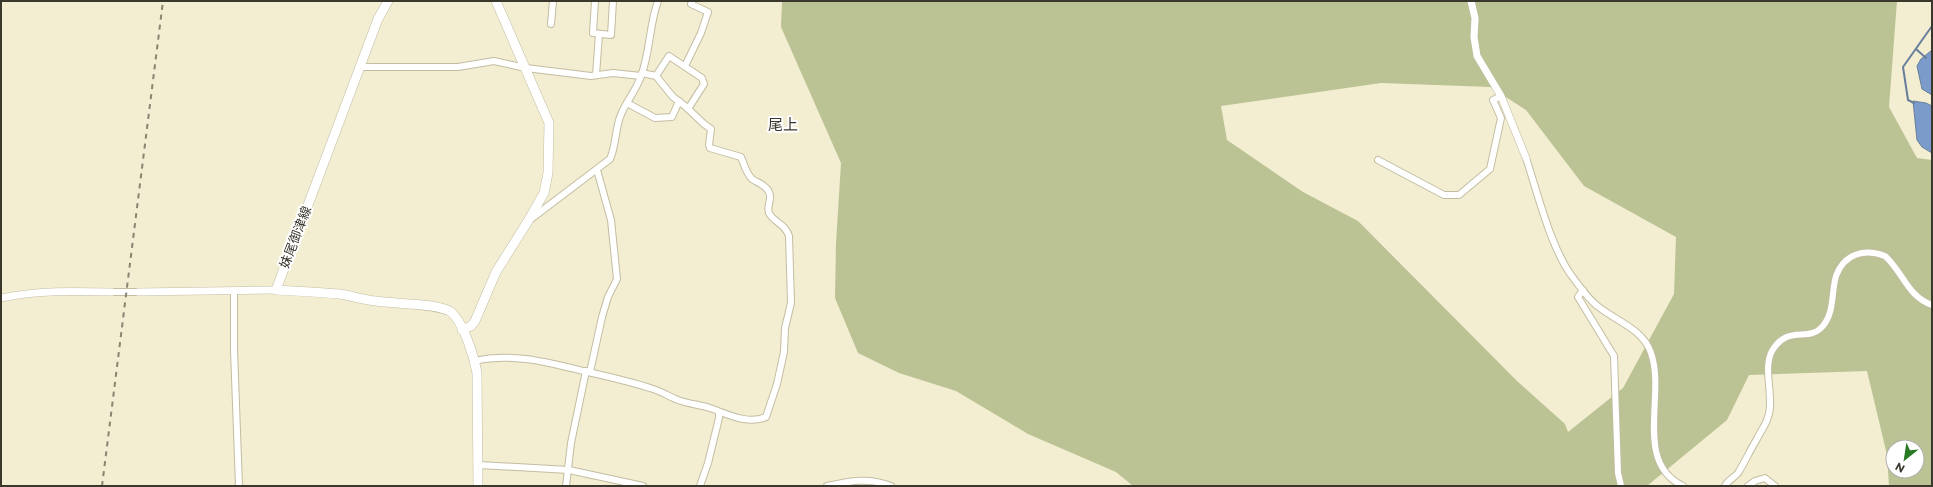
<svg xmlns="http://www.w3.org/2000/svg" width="1933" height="487" viewBox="0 0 1933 487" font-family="Montserrat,'Noto Sans JP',sans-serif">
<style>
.green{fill:#bbc394;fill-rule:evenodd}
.water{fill:#7b9ccb;stroke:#687e9b}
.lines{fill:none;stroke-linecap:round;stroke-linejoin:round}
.stream{stroke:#687e9b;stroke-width:2}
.minor-casing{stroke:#c3bda2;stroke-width:8}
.tertiary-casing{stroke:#c3bda2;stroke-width:8}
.primary-casing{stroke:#c3bda2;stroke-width:10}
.minor{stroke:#fff;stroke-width:6}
.tertiary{stroke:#fff;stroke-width:7}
.primary{stroke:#fff;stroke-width:9}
.rail{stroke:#888472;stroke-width:2;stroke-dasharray:5 5;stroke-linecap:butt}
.labels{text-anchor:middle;stroke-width:4;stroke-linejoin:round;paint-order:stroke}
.street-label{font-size:13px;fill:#3a372c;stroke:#fff}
.quarter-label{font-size:15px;fill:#3a372c;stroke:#fff}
</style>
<rect width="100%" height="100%" fill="#f3eed2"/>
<path class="green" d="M782,1H1897L1889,107L1917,158L1932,160V486H1889L1887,455L1867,371L1749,375L1727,420L1647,486H1133L1116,472L1028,434L956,391L899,373L858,353L835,298L836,243L841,163L781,27ZM1381,83L1490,87L1526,110L1584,186L1676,237L1674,294L1623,388L1568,432L1565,424L1517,381L1358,221L1303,192L1227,140L1221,106ZM1893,447H1917V471H1893Z"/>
<g class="water">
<path d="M1932,50V95L1922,89L1917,66L1921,59Z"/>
<path d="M1913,101L1926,103L1932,106V153L1922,147L1917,140Z"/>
</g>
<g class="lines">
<g class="stream">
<path d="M1916,49L1926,58"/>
<path d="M1914,103L1908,100L1903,67L1932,26"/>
</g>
<defs>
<g id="minor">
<path d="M595,1L593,33L611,35L613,1"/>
<path d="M551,24L553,1"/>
<path d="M685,66L701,33L708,12L691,4L692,1"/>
<path d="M360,67H458L494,61L526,68L591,76L613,73L641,76"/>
<path d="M596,75L599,34"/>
<path d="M656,76L669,56L702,78L704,84L688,109"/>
<path d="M627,103L655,118L672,117L679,101"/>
<path d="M1526,158C1538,194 1551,250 1574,279C1580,287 1587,297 1595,304C1613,320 1643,328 1651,353C1666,395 1633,462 1683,486"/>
<path d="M1378,160L1444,195H1459L1490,169L1501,118L1493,100L1501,96"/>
<path d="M531,219L610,159C616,146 615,131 620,117C625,103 636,91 641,76C650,54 649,25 658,1"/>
<path d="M1583,290L1578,297L1614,356L1618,473L1621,486"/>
<path d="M234,291V350L239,486"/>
<path d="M112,292H138"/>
<path d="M474,361C514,352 550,363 588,372C610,377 632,382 653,389C663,392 671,398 681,401C690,404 701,405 710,408C727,414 748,425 766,417L777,384L784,352L785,328L791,303L789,236C785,223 774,223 769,213C766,206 773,199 769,192C766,185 758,183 752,179C746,173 744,164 741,157L710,148L709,145L711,129L704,124L685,106L673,97L656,76L642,73"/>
<path d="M590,372L602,317L608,297L617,279L611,220L597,170"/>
<path d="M479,465L569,470L643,486"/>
<path d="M566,486L571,443L586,371"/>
<path d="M700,486L708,463L719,418V412"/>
<path d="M827,486C850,481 869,477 891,486"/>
<path d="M1725,486C1728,480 1734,478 1738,473C1745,462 1750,450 1757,439C1760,432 1766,425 1768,417C1775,399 1762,369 1772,351C1788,324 1807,342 1821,328C1835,314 1831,293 1836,276C1844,254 1864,248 1885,256C1903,272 1907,296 1932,305"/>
<path d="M1748,486L1755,481L1765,478L1775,486"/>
</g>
<g id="tertiary">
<path d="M1471,1L1475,18L1474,37L1477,56L1501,96L1526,158"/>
<path d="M138,292L276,290"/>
<path d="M1,298C38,290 74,291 112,292"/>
</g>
<g id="primary">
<path d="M388,1L378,19L276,290C297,291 319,292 340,294C352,296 364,300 376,301C393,304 438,303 451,312C464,323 474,357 477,373L478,486"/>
<path d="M462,330L471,326L475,321L496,272L528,221L544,193L548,173L549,123L496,1"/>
</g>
</defs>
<use href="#minor" class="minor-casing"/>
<use href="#tertiary" class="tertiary-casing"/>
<use href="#primary" class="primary-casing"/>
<use href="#minor" class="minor"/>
<use href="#tertiary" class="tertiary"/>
<use href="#primary" class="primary"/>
<path class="rail" d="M102,486L163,1"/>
</g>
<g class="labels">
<g class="street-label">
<text transform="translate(295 237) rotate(-69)" y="5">妹尾御津線</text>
</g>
<g class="quarter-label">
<text x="783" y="130">尾上</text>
</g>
</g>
<rect width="1933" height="487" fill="none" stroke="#3a372c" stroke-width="4"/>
<g transform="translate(1905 459) rotate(210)"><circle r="19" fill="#ffffff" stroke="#b0afab"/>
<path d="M0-3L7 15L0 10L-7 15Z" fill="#287a24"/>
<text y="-6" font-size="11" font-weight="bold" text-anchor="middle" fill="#3a372c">N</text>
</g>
</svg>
